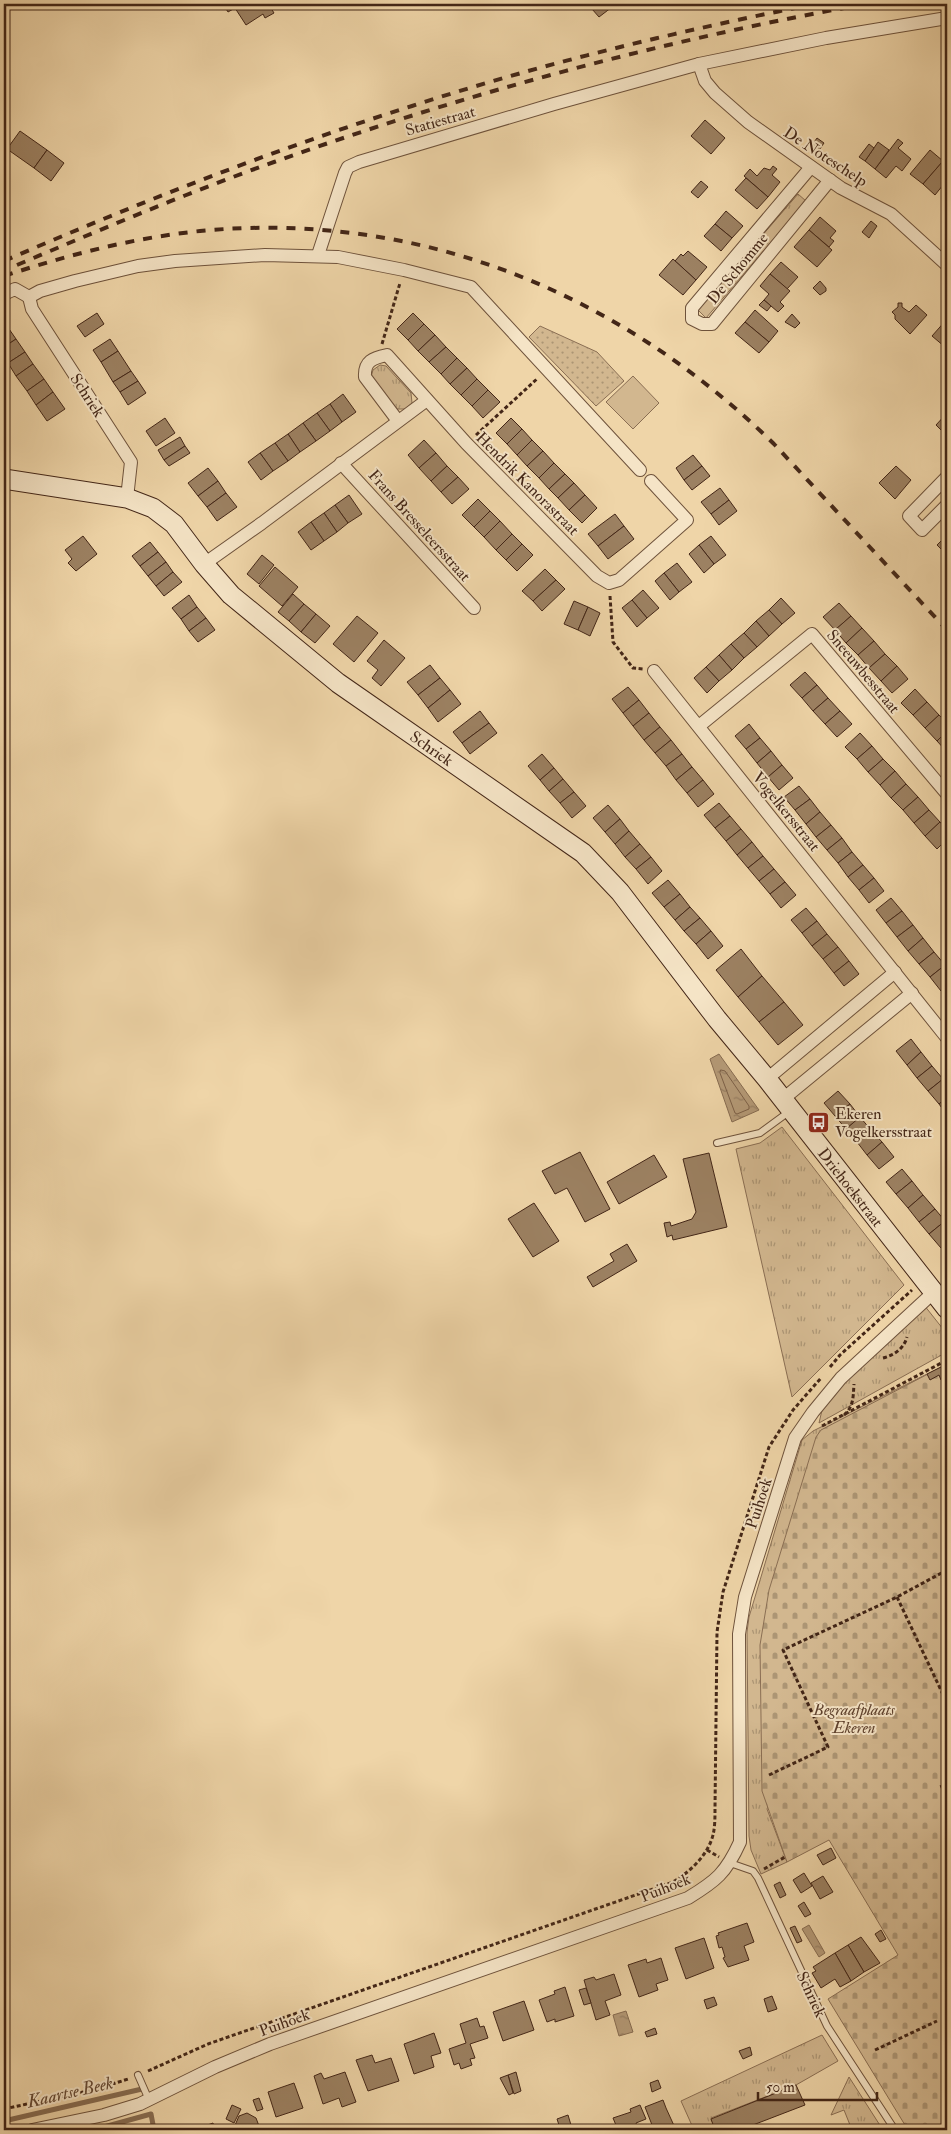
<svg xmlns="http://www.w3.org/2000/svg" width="951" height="2134" viewBox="0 0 951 2134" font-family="'IM FELL Double Pica',serif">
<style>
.grass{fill:url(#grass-tufts);stroke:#8a6e53}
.cemetery{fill:url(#cemetery-stones);stroke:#8a6e53}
.park{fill:url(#park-dots);stroke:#8a6e53}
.pitch{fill:#d2b78f;stroke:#8a6e53}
.water{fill:url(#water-ripples);stroke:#876c51}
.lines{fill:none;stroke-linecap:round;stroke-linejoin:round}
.shore{stroke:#7c6047;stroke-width:1}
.stream{stroke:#876c51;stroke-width:5}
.building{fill:#9c8162;stroke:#432617}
.lane-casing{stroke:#6e523b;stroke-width:8}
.street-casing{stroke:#6e523b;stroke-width:14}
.secondary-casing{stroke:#432617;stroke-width:21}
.path{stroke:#432617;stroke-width:3;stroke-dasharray:4 2.5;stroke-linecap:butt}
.lane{stroke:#f5e4c6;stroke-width:6}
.street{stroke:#f5e4c6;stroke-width:12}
.secondary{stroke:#f5e4c6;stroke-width:19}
.rail{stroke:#432617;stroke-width:4;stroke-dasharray:9 9;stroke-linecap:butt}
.labels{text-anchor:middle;stroke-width:4;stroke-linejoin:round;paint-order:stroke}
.street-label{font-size:16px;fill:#432617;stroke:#f5e4c6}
.poi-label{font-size:16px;fill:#432617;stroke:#f5e4c6;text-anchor:start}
.park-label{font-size:16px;font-style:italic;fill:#60432f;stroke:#f5e4c6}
.water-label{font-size:18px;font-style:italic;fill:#654934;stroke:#f5e4c6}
</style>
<defs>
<pattern id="grass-tufts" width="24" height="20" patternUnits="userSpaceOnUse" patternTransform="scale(1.25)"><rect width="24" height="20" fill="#d2b78f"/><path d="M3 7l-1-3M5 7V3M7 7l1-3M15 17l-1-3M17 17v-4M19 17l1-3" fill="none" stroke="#ac9574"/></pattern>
<pattern id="cemetery-stones" width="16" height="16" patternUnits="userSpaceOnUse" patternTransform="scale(1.25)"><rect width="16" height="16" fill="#d2b78f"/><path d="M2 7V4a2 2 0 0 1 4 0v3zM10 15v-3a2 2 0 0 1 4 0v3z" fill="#ac9574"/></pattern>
<pattern id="park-dots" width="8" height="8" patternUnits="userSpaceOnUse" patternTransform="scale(1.25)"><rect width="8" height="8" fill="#d2b78f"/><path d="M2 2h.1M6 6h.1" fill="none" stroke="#ac9574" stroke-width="1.8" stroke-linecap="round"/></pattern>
<pattern id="water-ripples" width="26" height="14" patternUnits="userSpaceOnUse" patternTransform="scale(1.25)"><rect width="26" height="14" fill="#b59a77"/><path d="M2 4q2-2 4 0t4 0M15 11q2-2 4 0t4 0" fill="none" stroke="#957d61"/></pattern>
</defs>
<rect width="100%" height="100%" fill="#efd5a8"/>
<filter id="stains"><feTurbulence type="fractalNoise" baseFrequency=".004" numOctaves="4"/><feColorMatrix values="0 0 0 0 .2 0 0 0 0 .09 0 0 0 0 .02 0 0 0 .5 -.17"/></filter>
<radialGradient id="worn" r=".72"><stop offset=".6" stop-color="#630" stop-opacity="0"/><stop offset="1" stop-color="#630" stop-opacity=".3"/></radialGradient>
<g class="grass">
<path d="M798,194L806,201L706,318L698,310Z"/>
<path d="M380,365L386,366L411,393L412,403L405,409H396L371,377L373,370Z"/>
<path d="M782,1127L904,1285L792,1397L736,1149L760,1143Z"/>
<path d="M924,1305L943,1329L947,1352L819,1423L823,1406L839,1385Z"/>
<path d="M927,1374L767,1809L787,1862L761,1874L751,1850L749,1836L747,1632L749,1617L802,1440L813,1431Z"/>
<path d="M822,2035L838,2061L796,2085L711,2118L715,2130H694L681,2101Z"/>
<path d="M849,2077L883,2130H852L844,2110L831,2115Z"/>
</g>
<path class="cemetery" d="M947,1364V2130H908L828,1999L898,1955L829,1840L787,1862L762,1791L760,1645L769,1590L816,1437L821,1430Z"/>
<path class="park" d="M540,326L597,352L624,381L596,406L529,337Z"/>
<path class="pitch" d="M633,376L659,403L633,429L606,402Z"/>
<g class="water">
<path d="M719,1054L759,1110L732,1122L710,1059Z"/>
<path d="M809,1925L825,1953L819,1957L802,1929Z"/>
<path d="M626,2011L633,2032L619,2036L613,2015Z"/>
</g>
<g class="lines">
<path class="shore" d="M721,1070L725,1071L749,1106V1109L737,1114L735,1113L720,1073Z"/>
<g class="stream">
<path d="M4,2121L142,2089"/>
<path d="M93,2130L151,2114L154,2130"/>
</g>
</g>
<g class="building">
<path d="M223,4H272L269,5L274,13L265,18L263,14L246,25L235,8L228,12Z"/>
<path d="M599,4H616L599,17L592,9Z"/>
<path d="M705,120L725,138L711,154L691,136Z"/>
<path d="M20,131L47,150L34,168L7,149Z"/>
<path d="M817,138L824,143L817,153L810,148Z"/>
<path d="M898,139L903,143L898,148L911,159L902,171L896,166L886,178L875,169Z"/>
<path d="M878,142L889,150L875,169L865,161Z"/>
<path d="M869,144L874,148L865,161L859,157Z"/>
<path d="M47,150L64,163L51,181L34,168Z"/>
<path d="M930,150L943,161L923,184L910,174Z"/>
<path d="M943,161L947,164V180L935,195L923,184Z"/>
<path d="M773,166L777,169L772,175L780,182L768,197L744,176L750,169L757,176L764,168L770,170Z"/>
<path d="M746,178L768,197L757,209L735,190Z"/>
<path d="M701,181L708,187L698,198L691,192Z"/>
<path d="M726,211L743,226L732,238L715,224Z"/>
<path d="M820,217L836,231L830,238L834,241L829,247L809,230Z"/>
<path d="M871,221L877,226L869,238L862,232Z"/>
<path d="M715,224L732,238L721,251L704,236Z"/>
<path d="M809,230L832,250L817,267L794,247Z"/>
<path d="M688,251L707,267L696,280L675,261L681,254L683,256Z"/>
<path d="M673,259L696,280L683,295L659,275Z"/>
<path d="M781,262L798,277L787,289L770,274Z"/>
<path d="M770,274L790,291L780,302L784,306L778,312L764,300L769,294L760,286Z"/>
<path d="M820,281L826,288V291L820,295L813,288Z"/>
<path d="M764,300L771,306L767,311L759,305Z"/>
<path d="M898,303H902V307L909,312L916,305L927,315L910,334L895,319V315L892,312L898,307Z"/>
<path d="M755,310L778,331L769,342L745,322Z"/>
<path d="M97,313L104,324L85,337L77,326Z"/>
<path d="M413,313L424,324L408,340L397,329Z"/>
<path d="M792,314L800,323L795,328L785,322Z"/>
<path d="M947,319V344L945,347L932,336Z"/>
<path d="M745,322L769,342L759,353L735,333Z"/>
<path d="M424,324L435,335L418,351L408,340Z"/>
<path d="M7,326L16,339L4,347V329Z"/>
<path d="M435,335L446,347L429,362L418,351Z"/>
<path d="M16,339L25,352L8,363L4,358V347Z"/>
<path d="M110,339L118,351L101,362L93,350Z"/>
<path d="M446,347L457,358L441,374L429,362Z"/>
<path d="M118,351L131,371L113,382L101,362Z"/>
<path d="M25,352L33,364L16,376L8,363Z"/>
<path d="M457,358L467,368L450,384L441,374Z"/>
<path d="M33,364L44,379L27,391L16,376Z"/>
<path d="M467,368L477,379L461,395L450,384Z"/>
<path d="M131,371L138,381L120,392L113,382Z"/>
<path d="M44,379L53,392L36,405L27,391Z"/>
<path d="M477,379L488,390L472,406L461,395Z"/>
<path d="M138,381L146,393L128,405L120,392Z"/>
<path d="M488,390L500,402L483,418L472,406Z"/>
<path d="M53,392L65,409L47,421L36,405Z"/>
<path d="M343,394L356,412L342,422L330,404Z"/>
<path d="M330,404L342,422L330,431L317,413Z"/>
<path d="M317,413L330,431L316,441L303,423Z"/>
<path d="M947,413V436L936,425Z"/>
<path d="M165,418L175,433L156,446L146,431Z"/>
<path d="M511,418L522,429L507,444L496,433Z"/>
<path d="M303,423L316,441L300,452L288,434Z"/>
<path d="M522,429L532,440L517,455L507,444Z"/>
<path d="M288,434L300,452L288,461L275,443Z"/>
<path d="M180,437L185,446L164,460L158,450Z"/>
<path d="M424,440L436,453L419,468L408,455Z"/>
<path d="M532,440L543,451L527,466L517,455Z"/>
<path d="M275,443L288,461L273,471L260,453Z"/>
<path d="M185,446L190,453L169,466L164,460Z"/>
<path d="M543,451L554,463L539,478L527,466Z"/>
<path d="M260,453L273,471L261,480L248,462Z"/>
<path d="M436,453L447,466L431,481L419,468Z"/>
<path d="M693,455L702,466L684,480L676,468Z"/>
<path d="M554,463L565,474L549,489L539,478Z"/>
<path d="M447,466L458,477L441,492L431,481Z"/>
<path d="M702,466L710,476L692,490L684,480Z"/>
<path d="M896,466L911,480L895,499L879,483Z"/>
<path d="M208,468L218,481L198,496L188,483Z"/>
<path d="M565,474L574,483L558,498L549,489Z"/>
<path d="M458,477L469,489L452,504L441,492Z"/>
<path d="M218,481L226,493L207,507L198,496Z"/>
<path d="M574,483L585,495L569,510L558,498Z"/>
<path d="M720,488L729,500L711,514L701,502Z"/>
<path d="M226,493L237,507L217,521L207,507Z"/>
<path d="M349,495L362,514L348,523L335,505Z"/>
<path d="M585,495L597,508L582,523L569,510Z"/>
<path d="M478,499L490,511L474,527L462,515Z"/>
<path d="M729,500L737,511L719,525L711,514Z"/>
<path d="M335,505L348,523L337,532L324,513Z"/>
<path d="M490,511L500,521L484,537L474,527Z"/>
<path d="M324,513L337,532L324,541L311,522Z"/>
<path d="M615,514L624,526L598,546L588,534Z"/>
<path d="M500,521L512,534L496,550L484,537Z"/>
<path d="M311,522L324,541L311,550L298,532Z"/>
<path d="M624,526L634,539L608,559L598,546Z"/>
<path d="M512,534L522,544L506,560L496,550Z"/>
<path d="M947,535V555L937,545Z"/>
<path d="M83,536L97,554L76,571L68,563L72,559L65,550Z"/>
<path d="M711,536L726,555L714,564L699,545Z"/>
<path d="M150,542L158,552L140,566L132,556Z"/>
<path d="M522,544L533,555L517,571L506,560Z"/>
<path d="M699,545L714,564L704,573L689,554Z"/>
<path d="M158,552L166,562L148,576L140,566Z"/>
<path d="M262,555L274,565L259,584L247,574Z"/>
<path d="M166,562L173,572L156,586L148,576Z"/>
<path d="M677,563L692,582L679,592L664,573Z"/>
<path d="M275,567L298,587L282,606L259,586Z"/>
<path d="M545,569L556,580L533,601L522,591Z"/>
<path d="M173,572L182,582L164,596L156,586Z"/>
<path d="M664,573L679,592L670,600L655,581Z"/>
<path d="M556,580L565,589L542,611L533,601Z"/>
<path d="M643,590L659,608L647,618L632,600Z"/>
<path d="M293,594L304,604L289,621L278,612Z"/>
<path d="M189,595L197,607L181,619L172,608Z"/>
<path d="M781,598L795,613L782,624L769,610Z"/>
<path d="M632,600L647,618L637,627L622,608Z"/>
<path d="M574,601L588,607L578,630L564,624Z"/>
<path d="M839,603L851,616L835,630L823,617Z"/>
<path d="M304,604L316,614L301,632L289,621Z"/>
<path d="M197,607L206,618L189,631L181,619Z"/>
<path d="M588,607L600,613L590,636L578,630Z"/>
<path d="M769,610L782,624L769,636L756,621Z"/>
<path d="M316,614L330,626L315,643L301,632Z"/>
<path d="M357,616L378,633L354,662L333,644Z"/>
<path d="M851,616L862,628L846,643L835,630Z"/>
<path d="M206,618L215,630L198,642L189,631Z"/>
<path d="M756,621L769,636L757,647L744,633Z"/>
<path d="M862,628L874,641L858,655L846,643Z"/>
<path d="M744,633L757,647L744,658L731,644Z"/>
<path d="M384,640L405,658L381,686L372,678L378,670L367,661Z"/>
<path d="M874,641L885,654L869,668L858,655Z"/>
<path d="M731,644L744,658L732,670L719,655Z"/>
<path d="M885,654L897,666L881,681L869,668Z"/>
<path d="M719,655L732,670L719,681L706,667Z"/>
<path d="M430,665L440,678L418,695L407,682Z"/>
<path d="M897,666L908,679L892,693L881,681Z"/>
<path d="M706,667L719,681L707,693L694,678Z"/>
<path d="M805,672L817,685L802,698L790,685Z"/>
<path d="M440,678L450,690L428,708L418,695Z"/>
<path d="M817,685L828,698L813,711L802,698Z"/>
<path d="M628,687L639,700L623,713L612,699Z"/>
<path d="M915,689L927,702L913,715L901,703Z"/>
<path d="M450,690L461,704L438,722L428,708Z"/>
<path d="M828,698L840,711L825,724L813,711Z"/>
<path d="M639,700L649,713L633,726L623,713Z"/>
<path d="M927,702L939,715L925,728L913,715Z"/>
<path d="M480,711L489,723L462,743L453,732Z"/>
<path d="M840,711L852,724L837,737L825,724Z"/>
<path d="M649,713L660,727L644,740L633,726Z"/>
<path d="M939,715L947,723V731L937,741L925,728Z"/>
<path d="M489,723L497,733L470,754L462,743Z"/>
<path d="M749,724L760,738L746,749L735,736Z"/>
<path d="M660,727L671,740L655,753L644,740Z"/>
<path d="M947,731V752L937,741Z"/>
<path d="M860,733L872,746L857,759L845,747Z"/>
<path d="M760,738L771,751L757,763L746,749Z"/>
<path d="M671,740L682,754L666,766L655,753Z"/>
<path d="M872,746L883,759L868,772L857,759Z"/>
<path d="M771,751L782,765L768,777L757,763Z"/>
<path d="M542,754L554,768L540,780L528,766Z"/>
<path d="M682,754L692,767L676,780L666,766Z"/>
<path d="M883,759L895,771L880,785L868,772Z"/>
<path d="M782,765L793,778L779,790L768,777Z"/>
<path d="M692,767L703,780L687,793L676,780Z"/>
<path d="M554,768L563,779L549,791L540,780Z"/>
<path d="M895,771L906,784L891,798L880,785Z"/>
<path d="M563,779L574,792L560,803L549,791Z"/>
<path d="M703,780L714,794L698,807L687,793Z"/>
<path d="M906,784L918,797L903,810L891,798Z"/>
<path d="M799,786L810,799L795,810L784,797Z"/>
<path d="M574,792L586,806L572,818L560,803Z"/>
<path d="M918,797L929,810L914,823L903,810Z"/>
<path d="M810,799L820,812L806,824L795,810Z"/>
<path d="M719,803L730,816L715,828L704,815Z"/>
<path d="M608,805L620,819L605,832L593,818Z"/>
<path d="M929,810L940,822L925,836L914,823Z"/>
<path d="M820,812L831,825L816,837L806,824Z"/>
<path d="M730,816L741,829L726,841L715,828Z"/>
<path d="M620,819L629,831L615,844L605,832Z"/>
<path d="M940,822L947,830V839L937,849L925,836Z"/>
<path d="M831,825L842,838L827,850L816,837Z"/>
<path d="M741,829L752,842L737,855L726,841Z"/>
<path d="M629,831L640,844L625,857L615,844Z"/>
<path d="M842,838L852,852L838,863L827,850Z"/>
<path d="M752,842L763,856L748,868L737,855Z"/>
<path d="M640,844L651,857L636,869L625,857Z"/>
<path d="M852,852L863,865L848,877L838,863Z"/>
<path d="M763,856L774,869L759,881L748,868Z"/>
<path d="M651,857L662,871L648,884L636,869Z"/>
<path d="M863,865L874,878L859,890L848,877Z"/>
<path d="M774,869L785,882L770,894L759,881Z"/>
<path d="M874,878L884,891L869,903L859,890Z"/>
<path d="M668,880L680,894L664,907L652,893Z"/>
<path d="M785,882L796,895L781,908L770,894Z"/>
<path d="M680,894L690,907L675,920L664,907Z"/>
<path d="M891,898L902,911L886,923L876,910Z"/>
<path d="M690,907L700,918L684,931L675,920Z"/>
<path d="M806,908L817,921L802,933L791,920Z"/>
<path d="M902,911L913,925L897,937L886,923Z"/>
<path d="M700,918L711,931L696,944L684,931Z"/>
<path d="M817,921L827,934L812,946L802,933Z"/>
<path d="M913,925L923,938L908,951L897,937Z"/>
<path d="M711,931L723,946L708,959L696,944Z"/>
<path d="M827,934L838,947L823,959L812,946Z"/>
<path d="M923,938L934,952L919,964L908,951Z"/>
<path d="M838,947L849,961L834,973L823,959Z"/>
<path d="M741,949L762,976L738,997L716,970Z"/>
<path d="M934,952L945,965L930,977L919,964Z"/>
<path d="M849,961L859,974L844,986L834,973Z"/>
<path d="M945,965L947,968V986L941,991L930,977Z"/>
<path d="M762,976L784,1002L759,1022L738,997Z"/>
<path d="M784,1002L803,1025L778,1045L759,1022Z"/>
<path d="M911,1039L921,1052L907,1065L896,1051Z"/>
<path d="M921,1052L932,1066L917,1078L907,1065Z"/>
<path d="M932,1066L943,1079L928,1091L917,1078Z"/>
<path d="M943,1079L947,1085V1097L939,1104L928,1091Z"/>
<path d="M838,1091L850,1104L835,1116L824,1103Z"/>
<path d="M947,1097V1115L939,1104Z"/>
<path d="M850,1104L860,1117L846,1129L835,1116Z"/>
<path d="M860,1117L871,1130L857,1142L846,1129Z"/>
<path d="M871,1130L882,1142L867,1155L857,1142Z"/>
<path d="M882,1142L894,1157L879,1169L867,1155Z"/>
<path d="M580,1152L610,1209L585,1222L567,1188L555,1194L542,1171Z"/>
<path d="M709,1153L727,1227L673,1240L672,1235L667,1237L664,1223L670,1222L671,1226L692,1219L696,1212L683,1159Z"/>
<path d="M654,1155L667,1177L619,1204L607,1182Z"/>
<path d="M902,1169L912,1181L896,1194L886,1182Z"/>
<path d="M912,1181L923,1195L908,1208L896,1194Z"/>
<path d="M923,1195L935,1209L919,1222L908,1208Z"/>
<path d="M534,1203L559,1241L533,1257L508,1219Z"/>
<path d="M935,1209L945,1221L929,1234L919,1222Z"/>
<path d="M945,1221L947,1224V1243L941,1248L929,1234Z"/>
<path d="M627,1244L637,1261L593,1287L587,1277L614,1261L610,1254Z"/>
<path d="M947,1364V1377L941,1380L939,1375L930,1380L927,1374Z"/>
<path d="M831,1848L836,1858L823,1865L817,1855Z"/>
<path d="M804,1873L812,1886L801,1893L793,1880Z"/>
<path d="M823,1876L833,1892L820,1899L811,1883Z"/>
<path d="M780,1882L786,1895L780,1898L774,1885Z"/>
<path d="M804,1902L811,1914L805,1917L798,1906Z"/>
<path d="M747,1923L754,1942L744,1946L749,1960L728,1967L723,1958L725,1957L722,1947L719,1948L716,1936L719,1935L718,1933Z"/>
<path d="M795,1926L802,1941L797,1943L790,1928Z"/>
<path d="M881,1930L886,1939L880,1942L875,1934Z"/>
<path d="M861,1937L880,1963L864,1972L848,1945Z"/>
<path d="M704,1938L714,1968L686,1979L675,1948Z"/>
<path d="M848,1945L864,1972L851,1981L835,1953Z"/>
<path d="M835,1953L851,1981L840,1987L835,1979L821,1988L812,1973L816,1971L813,1967Z"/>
<path d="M661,1958L668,1980L656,1984L658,1990L639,1997L628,1965L646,1959L647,1963Z"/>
<path d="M614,1974L621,1995L605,2001L610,2015L596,2020L584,1980L594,1977L596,1980Z"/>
<path d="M565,1987L574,2016L555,2022V2019L547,2022L539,2000L555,1994L554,1991Z"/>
<path d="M586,1988L591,2003L584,2005L579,1990Z"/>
<path d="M772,1996L777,2009L768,2012L764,1999Z"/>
<path d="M714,1997L717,2005L707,2009L704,2000Z"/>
<path d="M524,2001L534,2030L503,2041L493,2012Z"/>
<path d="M477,2018L480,2027L484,2026L488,2038L470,2044L475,2058L470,2059L472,2065L461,2069L459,2063L454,2065L449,2049L466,2043L460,2024Z"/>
<path d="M655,2028L657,2034L647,2037L645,2032Z"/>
<path d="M434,2033L441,2053L431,2056L434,2067L414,2074L404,2044Z"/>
<path d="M750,2047L752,2055L743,2059L739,2051Z"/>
<path d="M372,2055L375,2063L391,2058L399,2081L368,2091L356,2060Z"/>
<path d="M345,2072L356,2102L342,2107L339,2098L323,2104L314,2076L321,2073L324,2079Z"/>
<path d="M516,2072L521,2091L514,2094L508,2075Z"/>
<path d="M508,2075L513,2093L509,2095L500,2078Z"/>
<path d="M658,2080L661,2088L652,2092L650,2083Z"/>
<path d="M294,2083L303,2108L276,2117L268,2092Z"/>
<path d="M796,2085L805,2105L740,2130H715L711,2119Z"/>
<path d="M259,2098L263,2109L257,2111L253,2100Z"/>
<path d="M663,2100L666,2108L676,2130H654L645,2107Z"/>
<path d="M232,2105L241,2109L234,2123L226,2119Z"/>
<path d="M640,2105L646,2119L636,2123L638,2129L618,2130L613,2118L631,2112L630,2109Z"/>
<path d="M247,2113L256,2118L259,2126L257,2130H233L239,2116Z"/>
<path d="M568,2115L571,2125L560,2128L557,2119Z"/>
<path d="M213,2123L215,2130H194Z"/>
</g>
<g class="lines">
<defs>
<g id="lane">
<path d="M717,1143L760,1133L790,1111"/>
<path d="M730,1863L753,1871L758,1878L827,2026L895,2130"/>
<path d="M138,2075L149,2100"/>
</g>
<g id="street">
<path d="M699,64L705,81L715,93L748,122L841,188L891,214L947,265"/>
<path d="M811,167L692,308V319L702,324H712L830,180"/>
<path d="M318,255L345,173L348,167L359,162L554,104L699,64L826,38L947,18"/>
<path d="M4,294L15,289L29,297"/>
<path d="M29,297L40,291L75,281L138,266L175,261L265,255L338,257L404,270L471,287L640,470"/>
<path d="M29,297L32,309L131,462L127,498"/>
<path d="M398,421L365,377C364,361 373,358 387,355L466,443L597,576L609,583L619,580L687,520L651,481"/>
<path d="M341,463L474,608"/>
<path d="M947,477L909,516L922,530L947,505"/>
<path d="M204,564L262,523L427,400"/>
<path d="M654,671L947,1038"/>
<path d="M699,726L812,634L947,794"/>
<path d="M767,1079L895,972"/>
<path d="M783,1099L912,993"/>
<path d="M32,2130L104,2115L140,2104L215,2067L270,2044L688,1898C716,1881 726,1873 740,1842L739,1634L745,1597L795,1438L813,1412L841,1378L934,1292"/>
</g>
<path id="secondary" d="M4,479L127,498L153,508L174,524L204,564L231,595L338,683L583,853L620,892L717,1019L767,1079L947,1309"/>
</defs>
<use href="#lane" class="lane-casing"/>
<use href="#street" class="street-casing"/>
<use href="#secondary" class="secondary-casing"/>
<g class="path">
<path d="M382,344L400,283"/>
<path d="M476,435L538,378"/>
<path d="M610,596L613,642L633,668L643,669"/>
<path d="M946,1326L947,1335"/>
<path d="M883,1358C895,1355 904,1348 907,1337"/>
<path d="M830,1367L840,1355L912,1290"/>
<path d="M844,1415C854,1406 853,1397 854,1384"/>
<path d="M822,1426L947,1360"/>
<path d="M897,1597L947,1703"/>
<path d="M769,1775L828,1747L783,1650L897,1597L947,1570"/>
<path d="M941,1785L947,1799"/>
<path d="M707,1850L719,1857"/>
<path d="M764,1869L785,1857"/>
<path d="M875,2050L937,2021"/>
<path d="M148,2071L208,2044L673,1882C690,1872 708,1855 713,1835C715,1827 715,1817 715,1808L717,1632L723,1592L769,1447L793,1410L821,1378"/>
<path d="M4,2109L97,2089L128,2079"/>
</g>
<use href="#lane" class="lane"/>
<use href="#street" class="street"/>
<use href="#secondary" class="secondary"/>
<g class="rail">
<path d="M4,261C138,203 273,150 412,106C544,63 679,31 815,4"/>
<path d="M17,265C102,229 187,193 274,162C467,93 664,40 866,4"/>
<path d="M4,276C68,255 132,238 200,231C418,210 619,292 774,444L947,630"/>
</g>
</g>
<defs>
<symbol id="bus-square" viewBox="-11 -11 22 22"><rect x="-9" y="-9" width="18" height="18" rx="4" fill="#8f2418" stroke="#f5e4c6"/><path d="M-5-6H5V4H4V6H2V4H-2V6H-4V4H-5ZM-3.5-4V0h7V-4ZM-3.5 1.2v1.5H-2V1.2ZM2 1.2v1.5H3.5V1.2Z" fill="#fff"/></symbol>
</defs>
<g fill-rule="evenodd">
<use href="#bus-square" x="806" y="1110" width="25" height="25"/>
</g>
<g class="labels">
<g class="street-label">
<text transform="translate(440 120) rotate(-16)" y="6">Statiestraat</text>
<text transform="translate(826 156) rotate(33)" y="6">De Noteschelp</text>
<text transform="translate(737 268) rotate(-51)" y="6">De Schomme</text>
<text transform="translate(88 395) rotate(57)" y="6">Schriek</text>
<text transform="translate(528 483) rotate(45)" y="6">Hendrik Kanorastraat</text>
<text transform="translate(420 525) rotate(48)" y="6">Frans Bresseleersstraat</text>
<text transform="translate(864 671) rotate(50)" y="6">Sneeuwbesstraat</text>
<text transform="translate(432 748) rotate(35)" y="6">Schriek</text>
<text transform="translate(787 811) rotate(51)" y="6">Vogelkersstraat</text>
<text transform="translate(851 1187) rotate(52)" y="6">Driehoekstraat</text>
<text transform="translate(758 1503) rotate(-72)" y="6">Puihoek</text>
<text transform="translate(665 1887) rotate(-22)" y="6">Puihoek</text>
<text transform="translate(812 1994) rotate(65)" y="6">Schriek</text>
<text transform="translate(284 2022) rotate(-20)" y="6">Puihoek</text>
</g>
<g class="poi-label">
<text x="835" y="1119">Ekeren<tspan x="835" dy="18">Vogelkersstraat</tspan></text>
</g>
<g class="park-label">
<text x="854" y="1715">Begraafplaats<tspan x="854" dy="18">Ekeren</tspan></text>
</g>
<g class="water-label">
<text transform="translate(70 2092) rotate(-13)" y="6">Kaartse Beek</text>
</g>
</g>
<rect width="951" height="2134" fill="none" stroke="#efd5a8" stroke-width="20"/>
<rect x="5" y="5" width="941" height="2124" fill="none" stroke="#432617" stroke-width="2.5"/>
<rect x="10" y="10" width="931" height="2114" fill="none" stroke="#432617"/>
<path d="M758 2092v8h119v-8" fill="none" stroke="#432617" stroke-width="2.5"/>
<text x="766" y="2092" font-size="15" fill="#432617" stroke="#f5e4c6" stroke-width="4" paint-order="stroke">50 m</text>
<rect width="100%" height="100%" filter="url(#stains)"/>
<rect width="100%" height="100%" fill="url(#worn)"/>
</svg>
